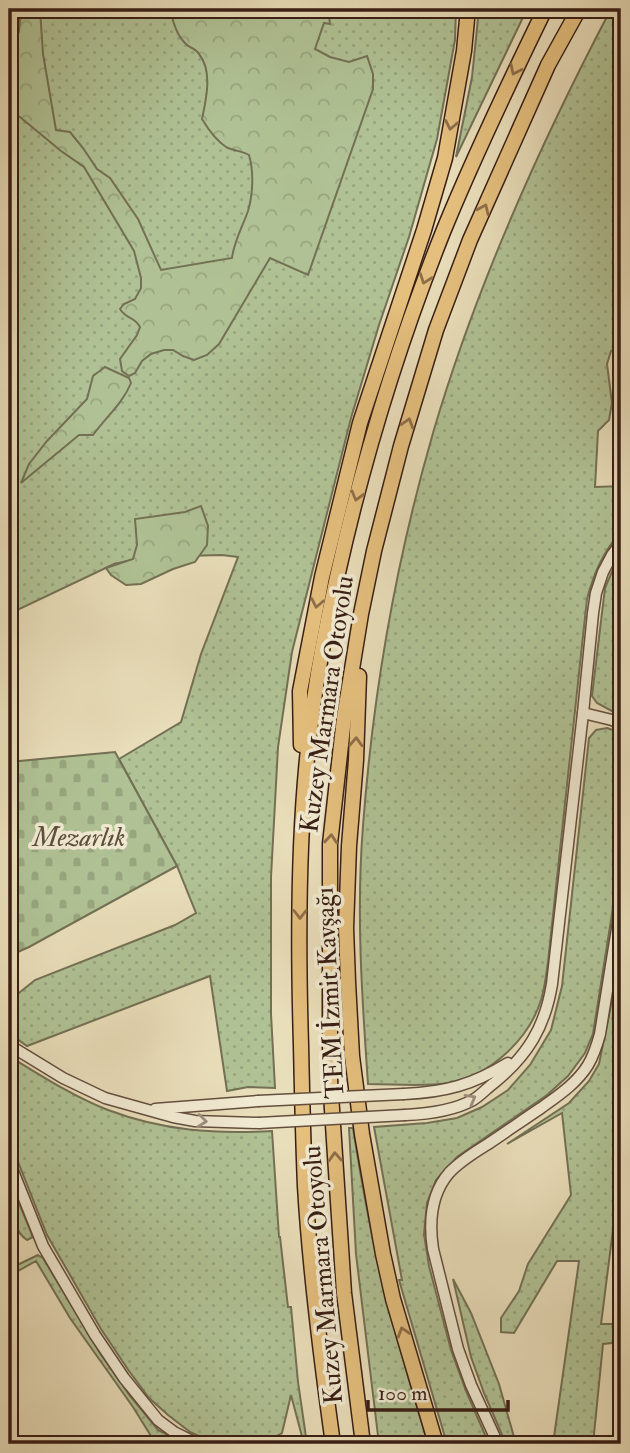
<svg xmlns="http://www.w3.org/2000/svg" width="630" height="1453" viewBox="0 0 630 1453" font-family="'IM FELL Double Pica',serif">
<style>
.grass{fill:url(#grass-dots);stroke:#747055;stroke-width:2}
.forest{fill:url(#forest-crowns);stroke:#747055;stroke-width:2}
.cemetery{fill:url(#cemetery-stones);stroke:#747055;stroke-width:2}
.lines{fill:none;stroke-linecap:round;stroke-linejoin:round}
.minor-casing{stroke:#644e3e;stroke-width:13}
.highway-casing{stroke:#381e15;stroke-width:17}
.minor{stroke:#f1ead2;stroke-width:10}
.highway{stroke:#e4bf7d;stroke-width:14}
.minor-bridge-casing{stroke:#644e3e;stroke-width:13;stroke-linecap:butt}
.minor-bridge{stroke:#f1ead2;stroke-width:10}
.oneway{stroke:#8e6e49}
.oneway2{stroke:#9e8e7d}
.labels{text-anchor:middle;stroke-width:7;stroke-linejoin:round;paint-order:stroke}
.street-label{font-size:26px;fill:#381e15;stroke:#f1ead2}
.park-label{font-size:26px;font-style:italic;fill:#5c4f3b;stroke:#f1ead2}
</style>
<defs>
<pattern id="grass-dots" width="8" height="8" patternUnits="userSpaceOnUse" patternTransform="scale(1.75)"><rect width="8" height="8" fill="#b0c295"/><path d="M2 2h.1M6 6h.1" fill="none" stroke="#98a680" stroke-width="1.8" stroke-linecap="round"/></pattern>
<pattern id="forest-crowns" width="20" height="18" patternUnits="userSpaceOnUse" patternTransform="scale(1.75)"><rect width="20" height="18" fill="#b0c295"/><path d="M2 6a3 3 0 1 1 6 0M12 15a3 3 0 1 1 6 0" fill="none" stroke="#98a680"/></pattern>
<pattern id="cemetery-stones" width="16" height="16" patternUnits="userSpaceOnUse" patternTransform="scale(1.75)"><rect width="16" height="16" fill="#b0c295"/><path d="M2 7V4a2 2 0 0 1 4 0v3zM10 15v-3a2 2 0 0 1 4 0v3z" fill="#98a680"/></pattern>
</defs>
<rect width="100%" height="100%" fill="#e9deba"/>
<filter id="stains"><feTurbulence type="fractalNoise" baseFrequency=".00286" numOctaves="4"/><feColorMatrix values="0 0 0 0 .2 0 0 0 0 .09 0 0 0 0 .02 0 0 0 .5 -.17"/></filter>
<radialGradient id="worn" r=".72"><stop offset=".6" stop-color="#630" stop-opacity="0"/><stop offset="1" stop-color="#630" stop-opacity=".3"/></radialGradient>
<g class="grass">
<path d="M9,9H456L455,40L437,139L409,237L379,325L351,418L292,652L278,747L271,877V1014L275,1088L248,1087L227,1091L210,976L27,1046L9,1033V1001L35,980L175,925L196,913L177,866L119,759L181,722L201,654L238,557L222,555L145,557L114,564L9,614Z"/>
<path d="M479,9H527L456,157L472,77Z"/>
<path d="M611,9H621V347L611,351L607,364L612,403L609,420L598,431L595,487L621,486V532C603,552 594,573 587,599L548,962C546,975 545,988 541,1000C529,1039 490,1076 449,1083C423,1087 394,1084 368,1084C362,998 356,912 363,826C373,693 396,561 433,433C476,286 540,144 611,9Z"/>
<path d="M621,557V716L597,703L592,696L605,588L616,562Z"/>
<path d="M607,728L621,733V857L593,1034L585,1053L568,1076L547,1095L457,1157L436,1180L427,1203L424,1234L429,1266L451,1350L466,1391L489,1444H447L399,1280H402L374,1127L427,1123L457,1118L482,1107L508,1090L530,1065L551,1030L562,986L589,738L596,730Z"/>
<path d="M621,956V1188L617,1198L601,1324H621V1342L603,1344L593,1444H553L579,1261H557L514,1333L501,1332V1318L519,1291L528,1264L571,1195L562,1113L507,1144L569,1103L589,1081L599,1064Z"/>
<path d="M9,1056C40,1075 74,1097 108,1110C164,1131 214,1134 272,1131L279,1237H280L288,1307H291L298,1382L307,1444H304L291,1395L282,1433L263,1444H216L190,1432L168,1415L149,1398L129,1371L101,1329L47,1235L9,1139Z"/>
<path d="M349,1128H353C361,1179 370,1230 382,1280C395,1335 412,1390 428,1444H379L356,1254Z"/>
<path d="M11,1199L17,1200L19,1203L33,1237L27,1240C16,1233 9,1213 9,1200Z"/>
<path d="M38,1255L43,1258L100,1353L130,1396L158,1430L185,1444H156L133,1407L70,1318L36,1261L9,1276V1269Z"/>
<path d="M453,1279L471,1313L499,1384L516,1444H506L484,1393L471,1357Z"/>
</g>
<g class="forest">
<path d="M21,9H40L43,54L56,130L70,132L83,148L97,169L110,178L138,219L161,270L232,258C234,241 242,228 248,211C253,194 254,172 249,155C242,151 234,151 226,147C217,141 208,129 202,119C206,100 213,71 199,54C196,49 190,48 186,44C176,35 173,21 170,9H328L330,24L324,23L315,49L330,57L349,62L367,56L373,74V89L308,275L270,258L219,344L207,355L194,360L183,356L173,350H164L151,354L142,361L135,373L129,376L122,371L120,359L137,335L140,327C134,316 127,320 120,309L124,304L135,299L141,288V278L134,251L84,167L61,151L20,117L9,111V46L19,32Z"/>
<path d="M105,367L129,378L131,383C123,403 106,417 93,435H79L21,483L29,464L47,441L87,399L93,376Z"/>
<path d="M201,506L208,526L207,545L195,562L173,569L141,584L126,585L111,575L106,568L133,559L137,545L135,519L185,512Z"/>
</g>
<path class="cemetery" d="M115,752L177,866L29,947L9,956V762Z"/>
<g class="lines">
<defs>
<g id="minor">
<path d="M583,713L612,720L621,724"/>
<path d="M9,1045L63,1078L105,1098L173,1117L195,1121L259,1123"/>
<path d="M404,1094C446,1092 472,1085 508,1063"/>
<path d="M155,1109L258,1101"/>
<path d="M405,1115C428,1114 453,1111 473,1100C480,1096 487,1088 494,1083C528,1055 545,1027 552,984L583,713L593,613L596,593L603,572L612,555L621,543"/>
<path d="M9,1161L43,1246L95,1335L124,1378L158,1420L174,1432L198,1444"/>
<path d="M498,1444L471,1385L458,1349L433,1249C429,1223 431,1194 449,1173C460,1161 475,1152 488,1144C506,1132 523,1120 541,1108C559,1095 577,1083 588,1065C594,1055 597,1045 600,1034L621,904"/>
</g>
<g id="highway">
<path d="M359,676L356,760L349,846L346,928L348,982L352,1056L362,1134L383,1254L393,1299L436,1444"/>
<path d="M301,745L300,691L322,577L360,423L424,230L445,158L464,51L468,9"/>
<path d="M333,1444C321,1358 310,1272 305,1186C303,1139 302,1092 301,1045C297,912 298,776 323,645C350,504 390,365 443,232C474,156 509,83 545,9"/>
<path d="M363,1444L344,1293L330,1079V844L344,718L361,614L374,551L401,446L436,330L470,240L548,65L579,9"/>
</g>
</defs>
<use href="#minor" class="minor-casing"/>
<use href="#highway" class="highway-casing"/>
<use href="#minor" class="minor"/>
<use href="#highway" class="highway"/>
<defs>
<g id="minor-bridge">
<path d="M258,1101L404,1094"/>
<path d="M259,1123L405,1115"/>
</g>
</defs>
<use href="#minor-bridge" class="minor-bridge-casing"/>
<use href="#minor-bridge" class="minor-bridge"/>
</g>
<defs><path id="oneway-chevron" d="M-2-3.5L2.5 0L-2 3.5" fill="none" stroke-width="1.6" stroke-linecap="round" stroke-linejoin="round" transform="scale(1.75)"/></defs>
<g class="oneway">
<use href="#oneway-chevron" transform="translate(515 70) rotate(116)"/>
<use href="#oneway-chevron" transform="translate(451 125) rotate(101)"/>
<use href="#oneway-chevron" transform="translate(484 209) rotate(-66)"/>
<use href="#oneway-chevron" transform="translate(425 279) rotate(110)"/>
<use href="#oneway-chevron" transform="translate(408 423) rotate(-73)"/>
<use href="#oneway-chevron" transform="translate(357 496) rotate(105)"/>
<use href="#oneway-chevron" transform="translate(317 603) rotate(101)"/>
<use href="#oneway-chevron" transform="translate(356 742) rotate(-88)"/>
<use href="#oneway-chevron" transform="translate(331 839) rotate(-85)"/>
<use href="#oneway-chevron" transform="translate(300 914) rotate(90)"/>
<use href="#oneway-chevron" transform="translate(335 1157) rotate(-93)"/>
<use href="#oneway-chevron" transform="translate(403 1332) rotate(-107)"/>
</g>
<g class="oneway2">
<use href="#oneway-chevron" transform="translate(471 1099) rotate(-29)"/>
<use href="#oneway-chevron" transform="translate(202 1121) rotate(6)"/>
</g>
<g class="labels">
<g class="street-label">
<text transform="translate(326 704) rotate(-82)" y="9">Kuzey Marmara Otoyolu</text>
<text transform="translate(329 993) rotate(-93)" y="9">TEM İzmit Kavşağı</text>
<text transform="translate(322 1275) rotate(-95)" y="9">Kuzey Marmara Otoyolu</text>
</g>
<g class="park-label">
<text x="79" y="846">Mezarlık</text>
</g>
</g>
<rect width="630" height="1453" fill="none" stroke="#e9deba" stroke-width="35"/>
<rect x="10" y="10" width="609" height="1432" fill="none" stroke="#381e15" stroke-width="3.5"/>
<rect x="18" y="18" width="595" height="1418" fill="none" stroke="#381e15" stroke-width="2"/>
<path d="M368 1400v10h140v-10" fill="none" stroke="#381e15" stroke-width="3.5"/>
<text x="378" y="1400" font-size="21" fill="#381e15" stroke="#f1ead2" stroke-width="5" paint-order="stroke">100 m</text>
<rect width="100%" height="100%" filter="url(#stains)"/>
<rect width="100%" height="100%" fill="url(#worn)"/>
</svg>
